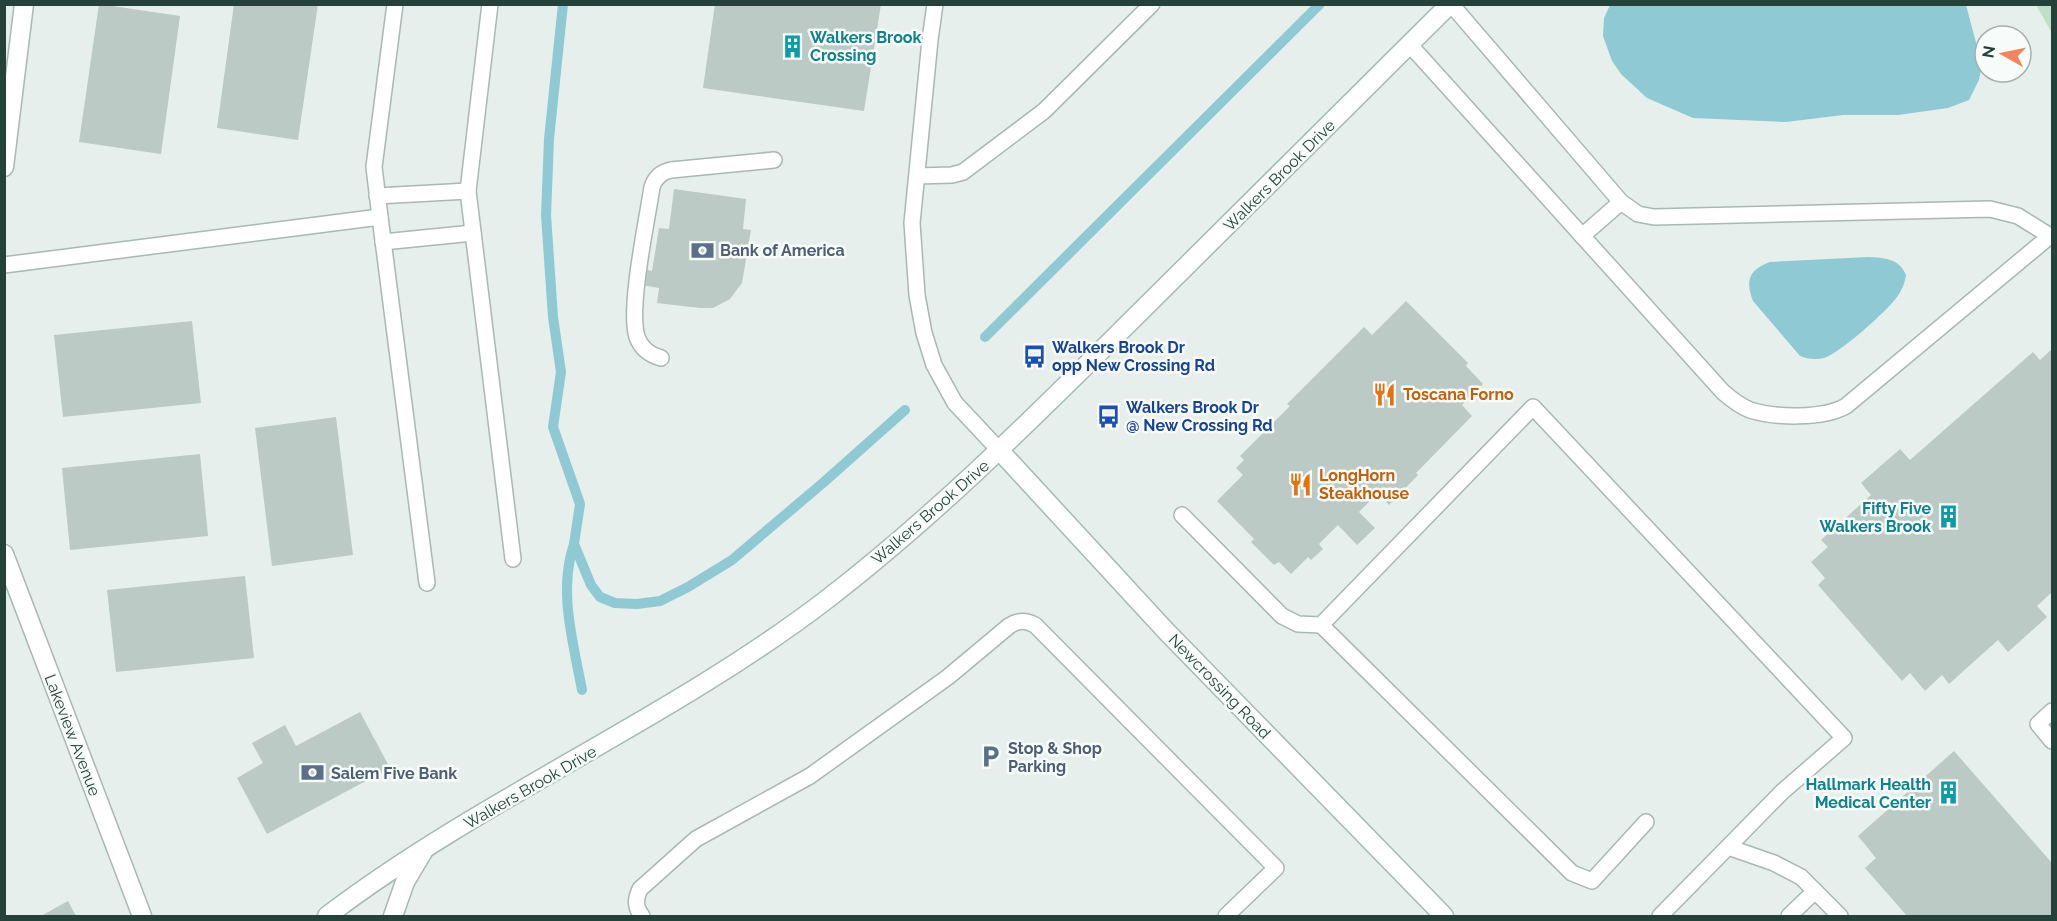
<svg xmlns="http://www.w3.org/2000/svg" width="2057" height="921" viewBox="0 0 2057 921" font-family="Raleway,sans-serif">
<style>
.green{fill:#bfe0c8}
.water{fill:#8ec9d4}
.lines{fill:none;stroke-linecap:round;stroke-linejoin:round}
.stream{stroke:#8ec9d4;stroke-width:10}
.building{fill:#bbcac4}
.lane-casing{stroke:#a8b8b2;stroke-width:18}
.street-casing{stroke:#a8b8b2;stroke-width:21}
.secondary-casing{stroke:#a4bbb3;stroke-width:21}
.lane{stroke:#fff;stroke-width:15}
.street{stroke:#fff;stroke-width:18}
.secondary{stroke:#fff;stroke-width:18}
.labels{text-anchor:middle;stroke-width:5;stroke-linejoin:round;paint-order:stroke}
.culture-label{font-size:16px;font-weight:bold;fill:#0d838f;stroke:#f7fbf9;text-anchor:end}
.street-label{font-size:16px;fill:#24423a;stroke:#f7fbf9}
.service-label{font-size:16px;font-weight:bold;fill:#4e5e75;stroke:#f7fbf9;text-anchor:start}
.transit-label{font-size:16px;font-weight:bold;fill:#164399;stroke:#f7fbf9;text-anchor:start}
.food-label{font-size:16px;font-weight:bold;fill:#c56008;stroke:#f7fbf9;text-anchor:start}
</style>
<rect width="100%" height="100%" fill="#e6efeb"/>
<path class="green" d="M2036,5H2052V33Z"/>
<g class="water">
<path d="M1610,5H1966L1982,65L1979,80L1969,100L1948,108L1898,115H1843L1786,122L1693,118L1647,98L1621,74L1612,61L1603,36L1604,18Z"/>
<path d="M1868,257C1884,258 1899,258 1906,275C1905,283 1902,290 1897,297C1887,311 1840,353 1824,358C1816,360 1807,359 1800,356L1753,301C1745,280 1749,270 1770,262Z"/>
</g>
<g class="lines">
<g class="stream">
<path d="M563,4L549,139L546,215L553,317L561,372L553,427L580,504L574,544L591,585L600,597L615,603L637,604L660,601L688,587L732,560L824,482L905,410"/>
<path d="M985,337L1320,4"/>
<path d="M574,544C558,591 573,641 582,690"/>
</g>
</g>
<g class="building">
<path d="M99,4L180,16L161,154L79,142Z"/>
<path d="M234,4H318L298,140L217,128Z"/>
<path d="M715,4H881L864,111L703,88Z"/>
<path d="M674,189L746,199L743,229L751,230L742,283L730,299L713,308H700L657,303L659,288L641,285L643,269L652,271L659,228L669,229Z"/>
<path d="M1406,301L1468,363L1466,366L1483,384L1462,405L1472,416L1416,473L1418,475L1389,505L1378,493L1359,512L1375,528L1357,545L1338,525L1319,544L1323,549L1311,560L1308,557L1291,574L1279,562L1274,565L1251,542L1254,539L1217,501L1243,475L1236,468L1244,460L1240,456L1290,406L1287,404L1364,327L1372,335Z"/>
<path d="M192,321L201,403L63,417L54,335Z"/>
<path d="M2052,349V592L2037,606L2047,617L2008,652L1998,640L1949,684L1942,675L1925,691L1910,673L1902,681L1818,585L1825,578L1811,562L1828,547L1821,540L1871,495L1861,483L1900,449L1910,460L2033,352L2040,360Z"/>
<path d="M336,417L353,555L272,566L255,428Z"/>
<path d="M200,454L208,536L70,550L62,468Z"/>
<path d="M245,576L254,658L116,672L107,590Z"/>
<path d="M360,712L390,768L267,834L237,778L263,763L252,743L285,725L296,746Z"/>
<path d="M1954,751L2052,863V916H1907L1865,868L1876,858L1858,836Z"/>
<path d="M68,901L76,916H41Z"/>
</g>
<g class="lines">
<defs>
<g id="lane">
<path d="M490,4L468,191L513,559"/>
<path d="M935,4L930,40L912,223L917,295L924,333L934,365L945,385L955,403L1000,451"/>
<path d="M1410,45L1723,392C1731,399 1740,406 1750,410C1776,418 1823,419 1846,406L2050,236L2018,216L1990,209L1654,217L1638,214L1621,202L1451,4"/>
<path d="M917,176L952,175L963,172L1044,111L1152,4"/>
<path d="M377,196L468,191"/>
<path d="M380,217L374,167L395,4"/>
<path d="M1582,236L1621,202"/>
<path d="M383,242L473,233"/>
<path d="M4,265L380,217L427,583"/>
<path d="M661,358C650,355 641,348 637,337C628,308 647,221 652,187C655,178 661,172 671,170L774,160"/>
<path d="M1182,515L1282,616L1298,624L1321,625L1533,407L1844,738L1782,792L1660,916"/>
<path d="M1321,625L1572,873L1592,881L1646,822"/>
<path d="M2052,711L2038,724L2052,741"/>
<path d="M1728,847L1774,863L1801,877L1840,916"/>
<path d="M642,916C635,907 635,900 640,889L696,839L810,776L948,677L1009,626C1018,620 1026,620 1035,625L1276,868L1226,916"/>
<path d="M1789,916L1815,891"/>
</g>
<g id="street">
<path d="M4,167L24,4"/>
<path d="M4,554L142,916"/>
<path d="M393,916L405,882L424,850"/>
</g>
<g id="secondary">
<path d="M1000,451L1166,631L1444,916"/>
<path d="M327,916C484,797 669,720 826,600C939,513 1038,413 1139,313C1242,211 1346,108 1450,4"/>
</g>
</defs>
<use href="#lane" class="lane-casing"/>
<use href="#street" class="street-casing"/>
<use href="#secondary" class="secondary-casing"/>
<use href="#lane" class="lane"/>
<use href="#street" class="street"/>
<use href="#secondary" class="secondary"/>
</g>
<defs>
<symbol id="building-bare" viewBox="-9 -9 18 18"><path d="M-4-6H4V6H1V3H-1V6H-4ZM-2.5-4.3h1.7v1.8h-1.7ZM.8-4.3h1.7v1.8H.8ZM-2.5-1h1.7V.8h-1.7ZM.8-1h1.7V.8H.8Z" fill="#0f9aa8" stroke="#f7fbf9" stroke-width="2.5" paint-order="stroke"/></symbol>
<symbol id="bank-bare" viewBox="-9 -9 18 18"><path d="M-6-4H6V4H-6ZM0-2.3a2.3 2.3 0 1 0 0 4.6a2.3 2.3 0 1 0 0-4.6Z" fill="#5c6f8a" stroke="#f7fbf9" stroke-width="2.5" paint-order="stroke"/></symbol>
<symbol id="bus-bare" viewBox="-9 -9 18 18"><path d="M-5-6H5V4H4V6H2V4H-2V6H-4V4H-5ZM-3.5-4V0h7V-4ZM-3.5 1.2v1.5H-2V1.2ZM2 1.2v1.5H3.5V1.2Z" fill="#1a4fb4" stroke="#f7fbf9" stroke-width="2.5" paint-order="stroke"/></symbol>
<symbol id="restaurant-bare" viewBox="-9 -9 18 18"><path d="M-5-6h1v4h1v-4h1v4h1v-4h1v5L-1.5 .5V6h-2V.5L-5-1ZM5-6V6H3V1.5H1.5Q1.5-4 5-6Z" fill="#e8710a" stroke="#f7fbf9" stroke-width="2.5" paint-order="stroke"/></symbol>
<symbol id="parking-bare" viewBox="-9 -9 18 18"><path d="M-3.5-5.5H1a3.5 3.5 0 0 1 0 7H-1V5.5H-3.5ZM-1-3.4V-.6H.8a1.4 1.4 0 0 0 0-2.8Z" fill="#5c6f8a" stroke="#f7fbf9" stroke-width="2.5" paint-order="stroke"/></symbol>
</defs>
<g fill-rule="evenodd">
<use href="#building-bare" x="776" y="30" width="33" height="33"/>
<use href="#bank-bare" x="686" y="234" width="33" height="33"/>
<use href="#bus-bare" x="1018" y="340" width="33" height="33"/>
<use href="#restaurant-bare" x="1368" y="378" width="33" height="33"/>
<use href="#bus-bare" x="1092" y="400" width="33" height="33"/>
<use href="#restaurant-bare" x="1284" y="468" width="33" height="33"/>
<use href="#building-bare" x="1932" y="500" width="33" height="33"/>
<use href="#parking-bare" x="974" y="740" width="33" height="33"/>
<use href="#bank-bare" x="296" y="756" width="33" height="33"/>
<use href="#building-bare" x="1932" y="776" width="33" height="33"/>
</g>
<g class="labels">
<g class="culture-label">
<text x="810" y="43" text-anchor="start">Walkers Brook<tspan x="810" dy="18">Crossing</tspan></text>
<text x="1931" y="514">Fifty Five<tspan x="1931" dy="18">Walkers Brook</tspan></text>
<text x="1931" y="790">Hallmark Health<tspan x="1931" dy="18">Medical Center</tspan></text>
</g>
<g class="street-label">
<text transform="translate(1279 175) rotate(-45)" y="6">Walkers Brook Drive</text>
<text transform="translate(930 512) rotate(-41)" y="6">Walkers Brook Drive</text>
<text transform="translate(1220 686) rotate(46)" y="6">Newcrossing Road</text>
<text transform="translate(73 735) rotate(69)" y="6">Lakeview Avenue</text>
<text transform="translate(530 787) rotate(-30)" y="6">Walkers Brook Drive</text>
</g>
<g class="service-label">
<text x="720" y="256">Bank of America</text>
<text x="1008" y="754">Stop &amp; Shop<tspan x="1008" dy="18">Parking</tspan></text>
<text x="331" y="779">Salem Five Bank</text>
</g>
<g class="transit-label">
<text x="1052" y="353">Walkers Brook Dr<tspan x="1052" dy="18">opp New Crossing Rd</tspan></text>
<text x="1126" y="413">Walkers Brook Dr<tspan x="1126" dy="18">@ New Crossing Rd</tspan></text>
</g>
<g class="food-label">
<text x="1403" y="400">Toscana Forno</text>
<text x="1319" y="481">LongHorn<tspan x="1319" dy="18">Steakhouse</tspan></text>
</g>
</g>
<rect width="2057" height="921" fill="none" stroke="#24423a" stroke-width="12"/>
<g transform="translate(2003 54) rotate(279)"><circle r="28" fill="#f7fbf9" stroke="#a3b1ad" stroke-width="1.5"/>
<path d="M0-4.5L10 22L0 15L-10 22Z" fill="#f4845f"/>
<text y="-9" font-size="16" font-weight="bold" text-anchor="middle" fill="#24423a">N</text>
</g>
</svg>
